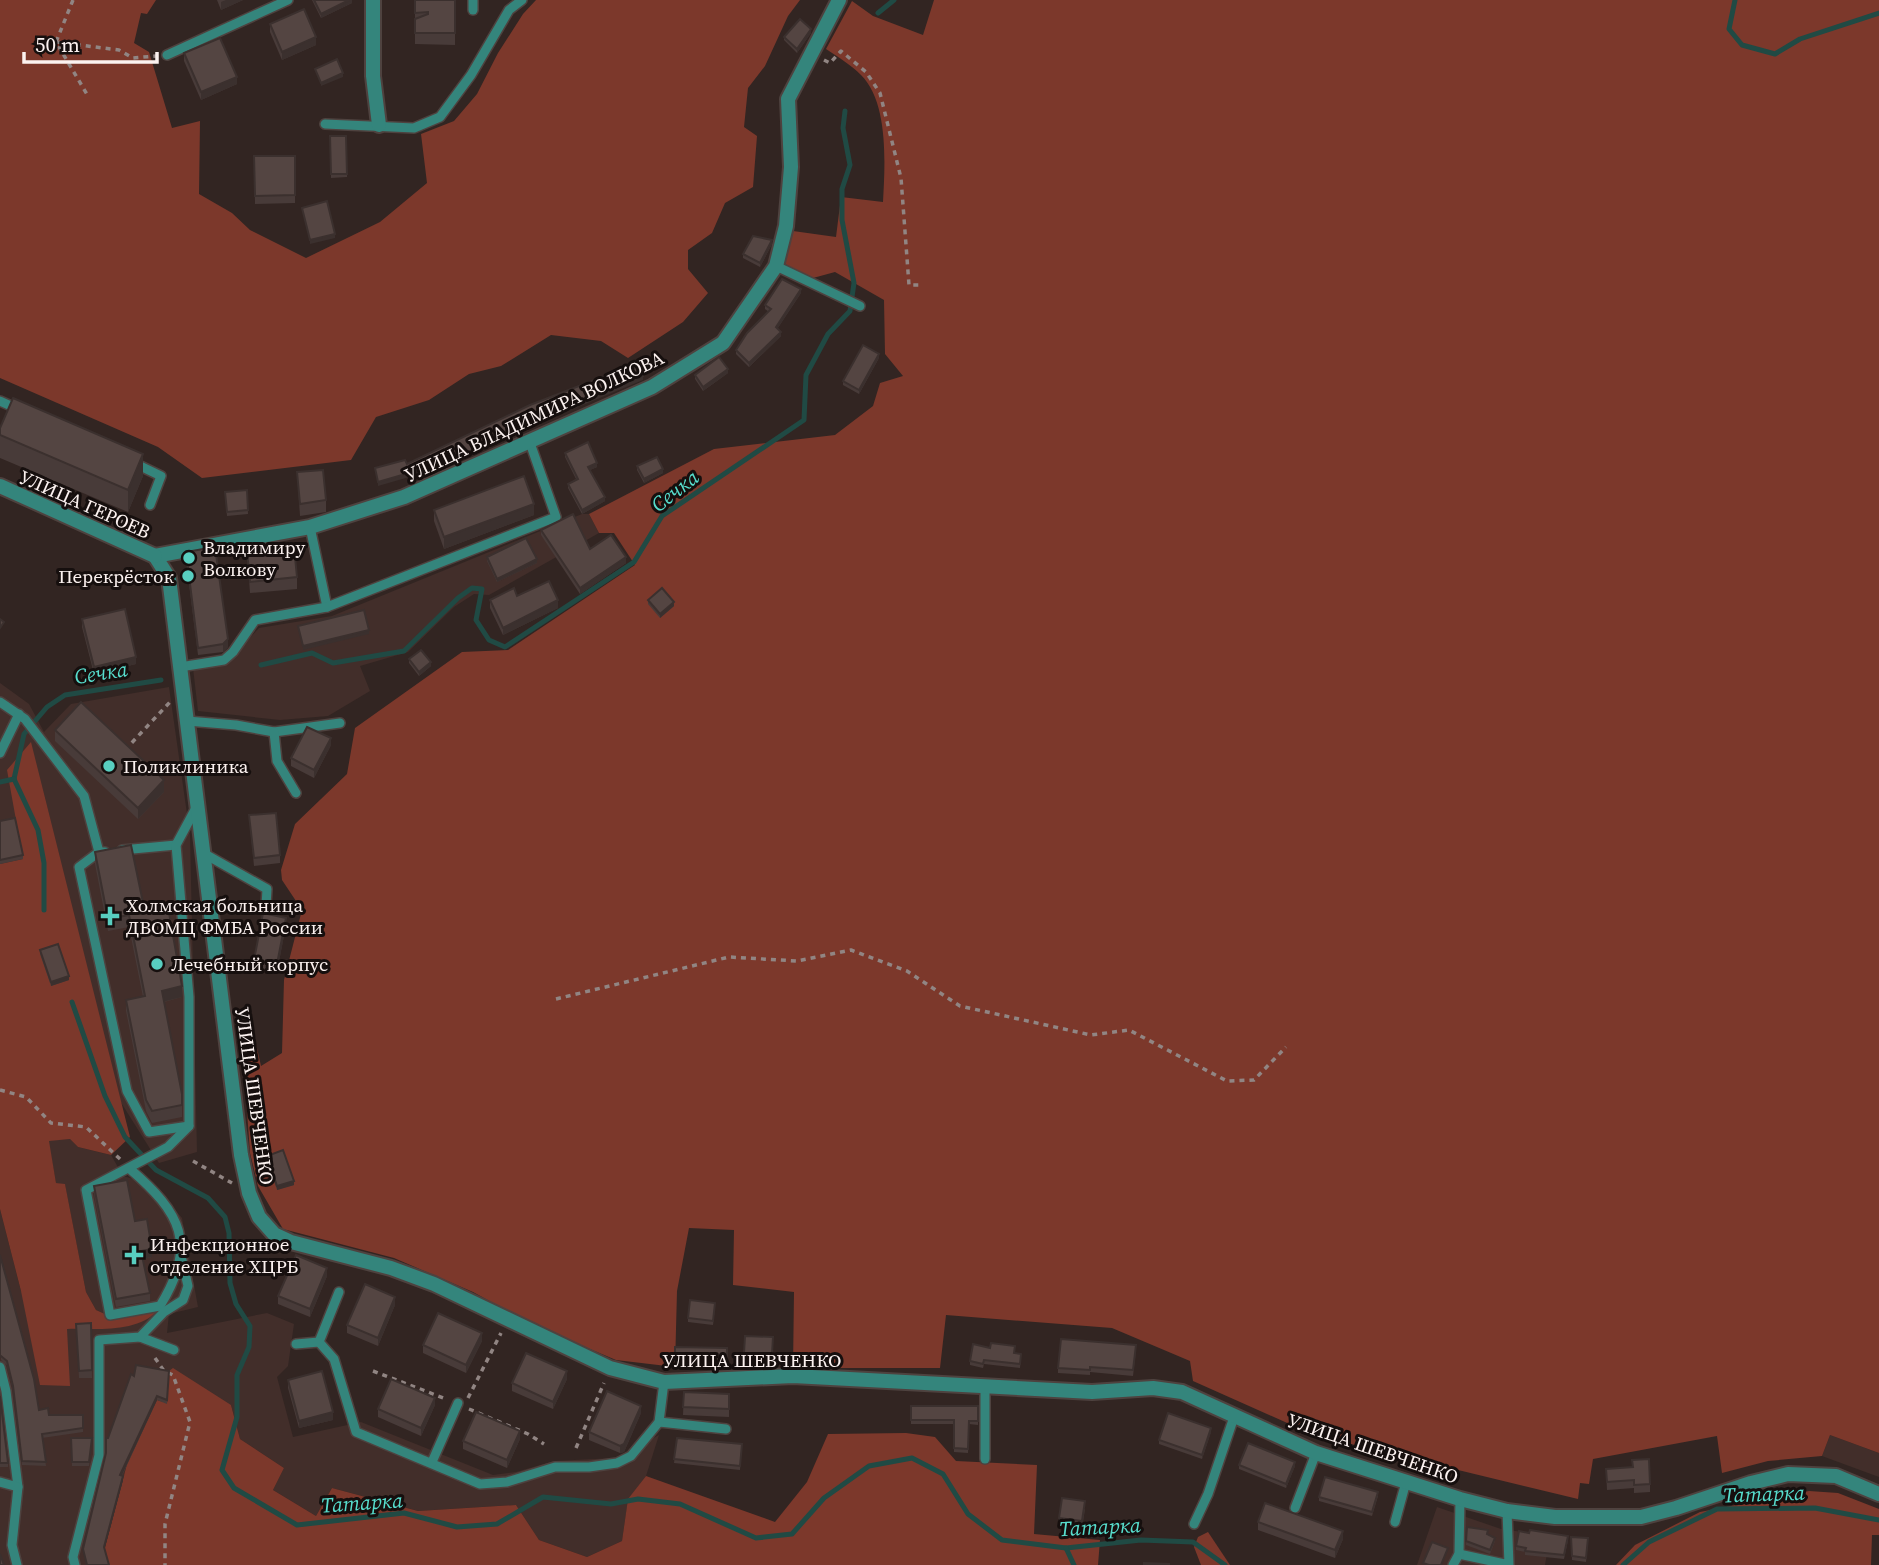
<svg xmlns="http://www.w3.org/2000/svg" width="1879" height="1565" viewBox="0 0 1879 1565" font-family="'Source Serif 4',serif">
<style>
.built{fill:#422e2a}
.green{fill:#7c382b}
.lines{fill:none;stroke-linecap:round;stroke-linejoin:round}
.stream{stroke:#204a44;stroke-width:5}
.service-casing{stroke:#4e423f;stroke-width:12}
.minor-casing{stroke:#4e423f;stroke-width:18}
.tertiary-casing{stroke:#4e423f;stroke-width:18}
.path{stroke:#918583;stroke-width:3.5;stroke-dasharray:5 5;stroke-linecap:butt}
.service{stroke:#34857c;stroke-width:9}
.minor{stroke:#34857c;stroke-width:14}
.tertiary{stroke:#34857c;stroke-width:14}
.wall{fill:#483b39}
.shaded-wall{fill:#3b302e}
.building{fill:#544542;stroke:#3b302e;stroke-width:2}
.poi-dot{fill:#58cec0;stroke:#160f0e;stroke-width:2.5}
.labels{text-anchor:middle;stroke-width:6;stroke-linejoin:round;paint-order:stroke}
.street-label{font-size:19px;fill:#fcf2f0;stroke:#160f0e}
.poi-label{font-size:19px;fill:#fcf2f0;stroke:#160f0e;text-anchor:start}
.water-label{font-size:21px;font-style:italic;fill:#57ddcd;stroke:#160f0e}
</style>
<rect width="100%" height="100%" fill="#322522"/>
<g class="built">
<path d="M582,514H589L599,533L489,595L474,594L454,607L408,652L360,666L370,691L328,716L280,720L198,711L193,668L225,664L259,628L332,616Z"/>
<path d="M0,683L29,704L44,732L71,704L169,687L190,835L197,1152L159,1163L115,1093L0,885Z"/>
<path d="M70,1139L78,1147L111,1155L123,1176L152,1184L182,1218L198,1307L169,1314L167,1333L267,1313L294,1324L288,1366L277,1377L293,1437L361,1422L493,1475L516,1472L554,1461L615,1458L659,1435L646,1476L628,1500L622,1541L587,1557L539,1540L516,1505L418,1511L332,1488L316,1516L273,1490L284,1468L240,1439L231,1405L167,1404L158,1400L127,1464L104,1551L107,1565H0V1209L21,1291L67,1328H116L153,1315L114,1318L96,1310L86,1292L65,1185L56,1183L48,1140Z"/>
<path d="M1830,1435L1879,1453V1477L1822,1456Z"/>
<path d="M1437,1507L1501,1529L1550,1536L1545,1565H1417Z"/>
</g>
<g class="green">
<path d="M0,0H156L147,14L141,13L134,43L149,52L172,128L200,121L199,194L232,213L250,230L306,258L380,222L427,183L421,134L454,121L477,94L498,53L523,14L536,0H800L788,16L765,66L748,88L744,127L757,136L753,187L725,203L712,233L688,250V269L708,293L683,322L628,358L601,341L551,335L501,366L469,374L429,400L376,417L351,460L202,478L158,447L0,378Z"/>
<path d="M934,0H1879V1453L1830,1435L1822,1456L1768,1461L1722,1473L1717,1436L1593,1459L1589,1484L1580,1483L1578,1499L1314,1435L1193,1381L1190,1361L1112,1328L946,1315L940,1368H793L794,1292L733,1285L734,1230L689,1228L677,1291L675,1367L616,1360L535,1326L473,1292L394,1258L283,1229L258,1186L250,1153L242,1042L255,1039L261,1066L282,1053L284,980L302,910L282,880L281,870L295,824L347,774L355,728L462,652L508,650L635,565L614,533H599L589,514L714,449L835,435L873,406L880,383L903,376L885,354L884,300L835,272L813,278L787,266L784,261L793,231L836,237L841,197L883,202C885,165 889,103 861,75C851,65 838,57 826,49L852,1L873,16L923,35Z"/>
<path d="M31,742L130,1137L111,1155L78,1147L70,1139L49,1141L56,1183L65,1184L86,1292L96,1310L114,1318L158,1310C137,1334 95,1328 67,1329L70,1386L40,1385L21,1291L0,1209V864L23,859L7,770Z"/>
<path d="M173,1368L231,1405L240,1439L284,1468L273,1490L316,1516L332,1488L418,1511L516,1505L539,1540L587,1557L622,1541L628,1499L646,1476L775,1522L807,1482L828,1434L906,1433L935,1437L956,1461L1037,1465L1034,1534L1100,1540L1098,1565H107L104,1551L127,1464L157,1400L167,1403L169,1371Z"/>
<path d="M1809,1491L1838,1493L1879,1509V1535H1872L1871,1565H1616L1635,1545L1700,1512Z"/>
<path d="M1208,1532L1230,1565H1201L1194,1547L1198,1537Z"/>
</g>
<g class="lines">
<g class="stream">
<path d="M1735,0L1729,29L1742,45L1775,54L1800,39L1879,13"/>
<path d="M878,13L894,0"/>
<path d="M261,665L312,653L333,663L404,651L458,598L472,588L482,589L476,620L489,640L505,647L634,562L662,516L804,420L806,375L828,334L850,311L854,283L842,220V189L850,165L843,128L845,111"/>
<path d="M14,779L24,734L47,707L65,695L161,680"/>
<path d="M14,779L38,830L44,863V910"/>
<path d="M0,782L14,779"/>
<path d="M72,1002L105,1096L125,1137L156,1170L208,1198L225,1217L229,1233L230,1283L236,1304L250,1326L249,1347L237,1375V1417L222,1470L234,1488L297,1525L404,1513L457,1527L497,1524L543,1497L611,1504L638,1499L680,1504L756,1538L792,1534L824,1498L869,1466L912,1458L943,1474L968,1514L1002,1540L1066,1548L1141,1540L1193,1542L1225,1565"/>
<path d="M1066,1548L1074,1565"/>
<path d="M1623,1565L1649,1542L1717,1509L1815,1508L1879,1520"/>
</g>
<defs>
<g id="service">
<path d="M473,10V0"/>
<path d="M167,55L288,0"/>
<path d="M325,124L414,128L440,117L471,75L509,10L522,0"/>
<path d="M776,266L860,306"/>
<path d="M0,401L20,410"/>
<path d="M134,463L161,476L150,505"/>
<path d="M310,527L327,607"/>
<path d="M180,667L224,660L233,652L255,620L327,607L556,517L529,440"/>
<path d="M0,702L25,719L84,796L99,852"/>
<path d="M187,721L236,725L274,732L340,723"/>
<path d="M274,732L277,761L296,793"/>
<path d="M0,753L19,714"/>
<path d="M122,850L176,845"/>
<path d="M105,852H99L79,867L127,1091L149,1132L189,1126"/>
<path d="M203,853L267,889L266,906"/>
<path d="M130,1169C181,1213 198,1244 160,1306L110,1315L86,1190L168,1147L189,1126V997L176,845L197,806"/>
<path d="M339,1292L319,1342L334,1359L356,1432L480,1484L507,1482L555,1467H589L617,1463L631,1456L659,1422L664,1382"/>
<path d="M140,1337L174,1350"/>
<path d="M296,1344L319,1342"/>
<path d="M0,1367L6,1391L18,1487L12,1545L17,1565"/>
<path d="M985,1385V1459"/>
<path d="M659,1422L726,1429"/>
<path d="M432,1462L458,1403"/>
<path d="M0,1482L18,1487"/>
<path d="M1295,1508L1316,1453"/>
<path d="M1395,1522L1406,1482"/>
<path d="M1194,1524L1208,1494L1234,1417"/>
<path d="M1459,1554L1509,1565L1507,1511"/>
<path d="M75,1565L73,1557L99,1455V1340L140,1337L164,1312L183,1300L188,1286L182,1260"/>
<path d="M1453,1565L1459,1554L1460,1499"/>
</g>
<g id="minor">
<path d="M373,0V76L379,125"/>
<path d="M839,0L788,99L791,167L786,226L776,266L723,343L652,387L404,497L310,527L155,556L169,578L241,1155L249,1193L259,1217L274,1234L291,1242L391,1268L434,1284L610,1368L664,1382L793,1376L1092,1392L1153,1388L1182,1392L1316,1453L1460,1499L1507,1511L1555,1517H1641L1676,1508L1751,1483L1788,1474L1836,1476L1879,1494"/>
</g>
<path id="tertiary" d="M0,486L155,556"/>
</defs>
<use href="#service" class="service-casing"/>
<use href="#minor" class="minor-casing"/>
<use href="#tertiary" class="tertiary-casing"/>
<g class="path">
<path d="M73,0L56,42L88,96"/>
<path d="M56,42L119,50L133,58L156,56"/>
<path d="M824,60L830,63L841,51L866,72L880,93L901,178L909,285H922"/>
<path d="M111,517L140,529"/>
<path d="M125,750L170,702"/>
<path d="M556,999L729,957L797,961L851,950L907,971L960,1006L1091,1035L1129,1030L1227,1081L1254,1080L1286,1047"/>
<path d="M0,1090L26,1097L51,1123L86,1127L121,1160"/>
<path d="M193,1161L232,1183"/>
<path d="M155,1358L164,1371L173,1375L190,1422L165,1524V1565"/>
<path d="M373,1371L446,1399"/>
<path d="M468,1398L501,1333"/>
<path d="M469,1409L528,1434L544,1444"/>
<path d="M576,1448L604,1383"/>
</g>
<use href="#service" class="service"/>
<use href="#minor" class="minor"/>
<use href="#tertiary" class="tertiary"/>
</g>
<g class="wall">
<path d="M217,0H243L221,10Z"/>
<path d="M312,0H352V3L321,18Z"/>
<path d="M415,0H455V45L415,44Z"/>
<path d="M270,24L316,45L282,60L270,32Z"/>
<path d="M811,33L797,53L784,40V37Z"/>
<path d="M184,53L237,84L201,100L184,61Z"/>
<path d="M330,136H346L347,177L331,178Z"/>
<path d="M254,156H295V203L255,204Z"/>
<path d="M772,244L760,267L743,258V254Z"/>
<path d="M801,293L777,329L781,336L749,367L736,354V350L769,312L765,309V305Z"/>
<path d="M879,358L859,394L843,385V381Z"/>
<path d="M728,373L703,391L695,379V375Z"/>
<path d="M0,428L143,476L128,512L0,458Z"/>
<path d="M565,453L597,467L590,470L605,501L582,514L568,488V484L576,479L565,457Z"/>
<path d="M637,466L663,473L644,483L637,470Z"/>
<path d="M297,472L326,500V512L300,516Z"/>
<path d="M247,490L248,514L227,516L225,492Z"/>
<path d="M434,510L534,515L444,549L434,521Z"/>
<path d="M541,530L626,563L580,594L541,535Z"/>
<path d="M247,551L297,577V589L250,593Z"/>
<path d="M186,552L228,647L223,652L198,655L186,560Z"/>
<path d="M487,557L537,563L497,582L487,561Z"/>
<path d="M517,596L558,608L503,635L490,608V600Z"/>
<path d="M648,600L674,606L660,618L648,604Z"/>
<path d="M82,619L136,664L94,674L82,627Z"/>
<path d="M409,659L431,666L419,676L409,663Z"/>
<path d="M55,730L164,792L138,819L55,741Z"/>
<path d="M331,745L314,778L291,766V758Z"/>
<path d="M249,815L280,855V863L254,866Z"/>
<path d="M0,821L23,855V859L0,864Z"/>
<path d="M95,852L145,912L182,997L164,1002L182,1094V1117L152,1123L146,1111L126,1011V1000L143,997L129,927L108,931L95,864Z"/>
<path d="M286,925L277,972L254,967V960Z"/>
<path d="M40,950L69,980L51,986L40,954Z"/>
<path d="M267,1156L294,1185L277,1190L267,1160Z"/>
<path d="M94,1186L135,1221L152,1257L143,1259L150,1293V1301L116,1307L94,1194Z"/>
<path d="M0,1255L39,1410L83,1428V1432L42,1438L46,1466L22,1465L13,1390L7,1365L1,1360Z"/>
<path d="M327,1276L310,1317L278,1304V1296Z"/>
<path d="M395,1305L378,1346L347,1333V1325Z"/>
<path d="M715,1307L713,1325L688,1322V1318Z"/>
<path d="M91,1323L92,1378H79L76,1324Z"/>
<path d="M745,1336L773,1337L772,1358L744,1357Z"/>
<path d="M482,1341L466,1373L423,1353V1345Z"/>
<path d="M727,1348V1368L675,1367V1361Z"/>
<path d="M1136,1350L1133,1376L1090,1372V1375L1058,1373V1368Z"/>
<path d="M1015,1353L1021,1358L1020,1368L984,1364L983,1368L970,1365V1361Z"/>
<path d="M169,1371L167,1404L157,1400L122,1476L123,1480L104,1549L109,1565H86L83,1549L106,1453L108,1438L134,1376Z"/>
<path d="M567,1379L553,1409L512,1391V1383Z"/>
<path d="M288,1380L333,1420L299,1428L288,1388Z"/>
<path d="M684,1392L729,1394V1417L683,1415Z"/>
<path d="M0,1396L8,1463V1467H0Z"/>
<path d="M435,1405L421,1436L378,1417V1409Z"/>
<path d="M911,1406H978V1425L969,1424L968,1453L954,1452V1424H911Z"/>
<path d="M641,1413L624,1452L620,1453L589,1440V1432Z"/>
<path d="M1211,1432L1202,1459L1159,1444V1440Z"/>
<path d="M71,1438L92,1442L89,1466H72Z"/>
<path d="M677,1438L742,1444L740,1470L674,1463Z"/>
<path d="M520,1439L507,1468L463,1449V1441Z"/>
<path d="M1632,1460L1650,1484V1492L1634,1493V1488L1607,1490L1606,1469L1632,1467Z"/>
<path d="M1239,1465L1295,1466L1286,1488L1239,1469Z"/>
<path d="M1378,1496L1372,1516L1319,1501V1497Z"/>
<path d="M1085,1509L1082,1528L1059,1525V1518Z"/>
<path d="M1258,1522L1343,1539L1335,1558L1258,1530Z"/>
<path d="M1467,1527L1487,1535L1495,1541L1490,1554L1466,1545Z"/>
<path d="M1571,1537L1588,1542L1586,1562L1572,1560Z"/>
<path d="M1568,1540L1564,1559L1525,1555V1552L1516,1550V1546Z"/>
</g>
<g class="shaded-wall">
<path d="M226,0H243L221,10V2Z"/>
<path d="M349,0H352V3L321,18V14Z"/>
<path d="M811,29V33L797,53V49Z"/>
<path d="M316,37V45L282,60V52Z"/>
<path d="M343,73V77L321,86V83Z"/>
<path d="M237,77V84L201,100V92Z"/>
<path d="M335,234V238L310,244V240Z"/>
<path d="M772,240V244L760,267V263Z"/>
<path d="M801,289V293L776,331V327Z"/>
<path d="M781,332V336L749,367V363Z"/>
<path d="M879,354V358L859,394V390Z"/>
<path d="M728,369V373L703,391V387Z"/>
<path d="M643,376V380L537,424L432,474V470L537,421Z"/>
<path d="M143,454V476L128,512V490Z"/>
<path d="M597,463V467L588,471V467Z"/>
<path d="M430,467V471L378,486V482Z"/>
<path d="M663,469V473L644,483V479Z"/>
<path d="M605,497V501L582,514V510Z"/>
<path d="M534,504V515L444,549V537Z"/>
<path d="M626,557V563L580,594V588Z"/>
<path d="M537,559V563L497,582V579Z"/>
<path d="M558,600V608L503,635V628Z"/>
<path d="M674,602V606L660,618V614Z"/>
<path d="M369,630V634L303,650V646Z"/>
<path d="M228,639V647L223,652V644Z"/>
<path d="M136,657V664L94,674V667Z"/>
<path d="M431,662V666L419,676V672Z"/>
<path d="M331,738V745L314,778V770Z"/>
<path d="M164,780V792L138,819V808Z"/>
<path d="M286,918V925L277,972V964Z"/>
<path d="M69,976V980L51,986V982Z"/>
<path d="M182,986V997L162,1002V991Z"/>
<path d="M294,1181V1185L277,1190V1186Z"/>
<path d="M152,1249V1257L141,1259V1251Z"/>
<path d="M327,1268V1276L310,1317V1309Z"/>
<path d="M395,1297V1305L378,1346V1338Z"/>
<path d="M482,1333V1341L466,1373V1365Z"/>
<path d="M567,1371V1379L553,1409V1402Z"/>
<path d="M157,1396V1400L120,1479V1475Z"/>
<path d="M435,1398V1405L421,1436V1428Z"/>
<path d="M641,1406V1413L624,1452L620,1453V1446Z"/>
<path d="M333,1412V1420L299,1428V1421Z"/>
<path d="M1211,1428V1432L1202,1459V1455Z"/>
<path d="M520,1431V1439L507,1468V1460Z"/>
<path d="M1295,1462V1466L1286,1488V1484Z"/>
<path d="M123,1476V1480L104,1551V1547Z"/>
<path d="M1343,1531V1539L1335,1558V1550Z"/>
</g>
<g class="building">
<path d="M314,0H349L321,14Z"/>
<path d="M415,0H455V33H415V19L428,14V12L415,13Z"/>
<path d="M304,9L316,37L282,52L270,24Z"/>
<path d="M800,19L811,29L797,49L784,37Z"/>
<path d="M220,38L237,77L201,92L184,53Z"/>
<path d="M337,59L343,73L321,83L315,69Z"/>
<path d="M330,136H346L347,174H331Z"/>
<path d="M254,156H295V195L255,196Z"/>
<path d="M327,201L335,234L310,240L302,208Z"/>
<path d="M753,236L772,240L760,263L743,254Z"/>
<path d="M782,279L801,289L776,327L781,332L749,363L736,350L747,333L771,309L765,305Z"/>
<path d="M863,345L879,354L859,390L843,381Z"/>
<path d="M719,357L728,369L703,387L695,375Z"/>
<path d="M639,364L643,376L537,421L432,470L430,467L378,482L375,468L405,460L407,464L530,405L633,365L634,368Z"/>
<path d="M13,398L143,454L128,490L0,435V428Z"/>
<path d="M588,442L597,463L588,467L605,497L582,510L568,484L578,479L565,453Z"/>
<path d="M657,457L663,469L644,479L637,466Z"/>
<path d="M323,470L326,500L300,504L297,472Z"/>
<path d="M524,476L534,504L444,537L434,510Z"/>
<path d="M247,490L248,510L227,512L225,492Z"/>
<path d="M573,514L590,549L611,535L626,557L580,588L541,530Z"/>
<path d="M526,538L537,559L497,579L487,557Z"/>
<path d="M215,547L228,639L223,644L198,648L186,552Z"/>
<path d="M294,547L297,577L250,582L247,551Z"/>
<path d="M549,581L558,600L503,628L490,600L514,588L517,596Z"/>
<path d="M662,588L674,602L660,614L648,600Z"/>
<path d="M125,609L136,657L94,667L82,619Z"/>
<path d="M364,610L369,630L303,646L298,626Z"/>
<path d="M0,619L4,622L0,628Z"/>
<path d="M421,650L431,662L419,672L409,659Z"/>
<path d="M81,702L164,780L138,808L55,730Z"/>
<path d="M307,727L331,738L314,770L291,758Z"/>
<path d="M276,813L280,855L254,858L249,815Z"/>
<path d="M15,818L23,855L0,860V821Z"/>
<path d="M131,845L145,912L168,907L182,986L162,991L182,1094V1105L152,1111L146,1100L126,1000L145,996L129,915L108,919L95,852Z"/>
<path d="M263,913L286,918L277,964L254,960Z"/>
<path d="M58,944L69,976L51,982L40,950Z"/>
<path d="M283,1150L294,1181L277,1186L267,1156Z"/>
<path d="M127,1180L135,1221L147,1219L152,1249L141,1251L150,1293L116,1299L94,1186Z"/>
<path d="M0,1255L34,1379L39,1410L48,1408L49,1415H83V1428L42,1434L46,1462L22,1461L13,1386L7,1361L1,1356L0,1357Z"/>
<path d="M296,1255L327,1268L310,1309L278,1296Z"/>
<path d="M365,1284L395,1297L378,1338L347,1325Z"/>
<path d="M690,1300L715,1303L713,1321L688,1318Z"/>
<path d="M438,1313L482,1333L466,1365L423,1345Z"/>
<path d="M91,1323L92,1370L79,1371L76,1324Z"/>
<path d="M745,1336L773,1337L772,1354L744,1353Z"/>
<path d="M1061,1339L1136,1345L1133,1370L1090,1367V1370L1058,1368Z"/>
<path d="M991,1343L1015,1346L1014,1353L1021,1354L1020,1364L984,1360L983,1364L970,1361L973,1344L990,1348Z"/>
<path d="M675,1347L727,1348V1362L675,1361Z"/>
<path d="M526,1353L567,1371L553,1402L512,1383Z"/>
<path d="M136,1365L169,1371L167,1400L157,1396L120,1475L123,1476L104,1547L109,1565H87L83,1549L106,1453V1438H108L131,1374L134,1376Z"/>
<path d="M322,1371L333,1412L299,1421L288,1380Z"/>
<path d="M391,1379L435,1398L421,1428L378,1409Z"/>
<path d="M607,1391L641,1406L624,1444L620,1446L589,1432Z"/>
<path d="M684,1392L729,1394V1409L683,1407Z"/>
<path d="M0,1396L8,1463H0Z"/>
<path d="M911,1406H978V1421H969L968,1449L954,1448V1420H911Z"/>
<path d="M476,1412L520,1431L507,1460L463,1441Z"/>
<path d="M1168,1413L1211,1428L1202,1455L1159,1440Z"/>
<path d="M71,1438H92L89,1462H72Z"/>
<path d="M677,1438L742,1444L740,1466L674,1459Z"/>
<path d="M1248,1443L1295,1462L1286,1484L1239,1465Z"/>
<path d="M1649,1459L1650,1484L1634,1485V1480L1607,1482L1606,1469L1633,1467L1632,1460Z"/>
<path d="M1325,1477L1378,1492L1372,1512L1319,1497Z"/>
<path d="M1062,1498L1085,1501L1082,1521L1059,1518Z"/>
<path d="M1265,1503L1343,1531L1335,1550L1258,1522Z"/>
<path d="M1467,1527L1488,1530L1487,1534L1495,1538L1490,1550L1466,1541Z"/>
<path d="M1530,1530L1568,1536L1564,1555L1525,1551L1526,1548L1516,1546L1519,1531L1529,1533Z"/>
<path d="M1571,1537L1588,1538L1586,1558L1572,1556Z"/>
<path d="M1432,1542L1448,1548L1441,1565H1429L1423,1563Z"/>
<path d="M0,1554L4,1565H0Z"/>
<path d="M1144,1563L1169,1564V1565H1144Z"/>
</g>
<g class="poi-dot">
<circle cx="189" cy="558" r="7"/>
<circle cx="188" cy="576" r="7"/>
<circle cx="109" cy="766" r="7"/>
<path d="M106.5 905.5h7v7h7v7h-7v7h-7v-7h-7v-7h7z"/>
<circle cx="157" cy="964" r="7"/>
<path d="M130.5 1244.5h7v7h7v7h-7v7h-7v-7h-7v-7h7z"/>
</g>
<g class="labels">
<g class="street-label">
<text transform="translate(534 416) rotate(-25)" y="7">УЛИЦА ВЛАДИМИРА ВОЛКОВА</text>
<text transform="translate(85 504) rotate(24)" y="7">УЛИЦА ГЕРОЕВ</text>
<text transform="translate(255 1096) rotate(82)" y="7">УЛИЦА ШЕВЧЕНКО</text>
<text x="752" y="1367">УЛИЦА ШЕВЧЕНКО</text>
<text transform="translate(1373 1448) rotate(19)" y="7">УЛИЦА ШЕВЧЕНКО</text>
</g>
<g class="poi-label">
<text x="203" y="554">Владимиру<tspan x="203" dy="22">Волкову</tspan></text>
<text x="174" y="583" text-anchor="end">Перекрёсток</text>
<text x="123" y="773">Поликлиника</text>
<text x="126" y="912">Холмская больница<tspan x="126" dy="22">ДВОМЦ ФМБА России</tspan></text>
<text x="171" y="971">Лечебный корпус</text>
<text x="150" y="1251">Инфекционное<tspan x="150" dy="22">отделение ХЦРБ</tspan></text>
</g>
<g class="water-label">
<text transform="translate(675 491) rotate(-38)" y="7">Сечка</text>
<text transform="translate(101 673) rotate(-9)" y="7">Сечка</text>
<text transform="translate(1764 1494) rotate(-2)" y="7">Татарка</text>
<text transform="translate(362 1503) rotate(-4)" y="7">Татарка</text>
<text transform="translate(1100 1527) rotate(-3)" y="7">Татарка</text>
</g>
</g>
<path d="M24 52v10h133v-10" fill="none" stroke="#fcf2f0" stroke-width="3.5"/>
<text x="35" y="52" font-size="21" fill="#fcf2f0" stroke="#160f0e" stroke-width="5" paint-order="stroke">50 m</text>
</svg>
